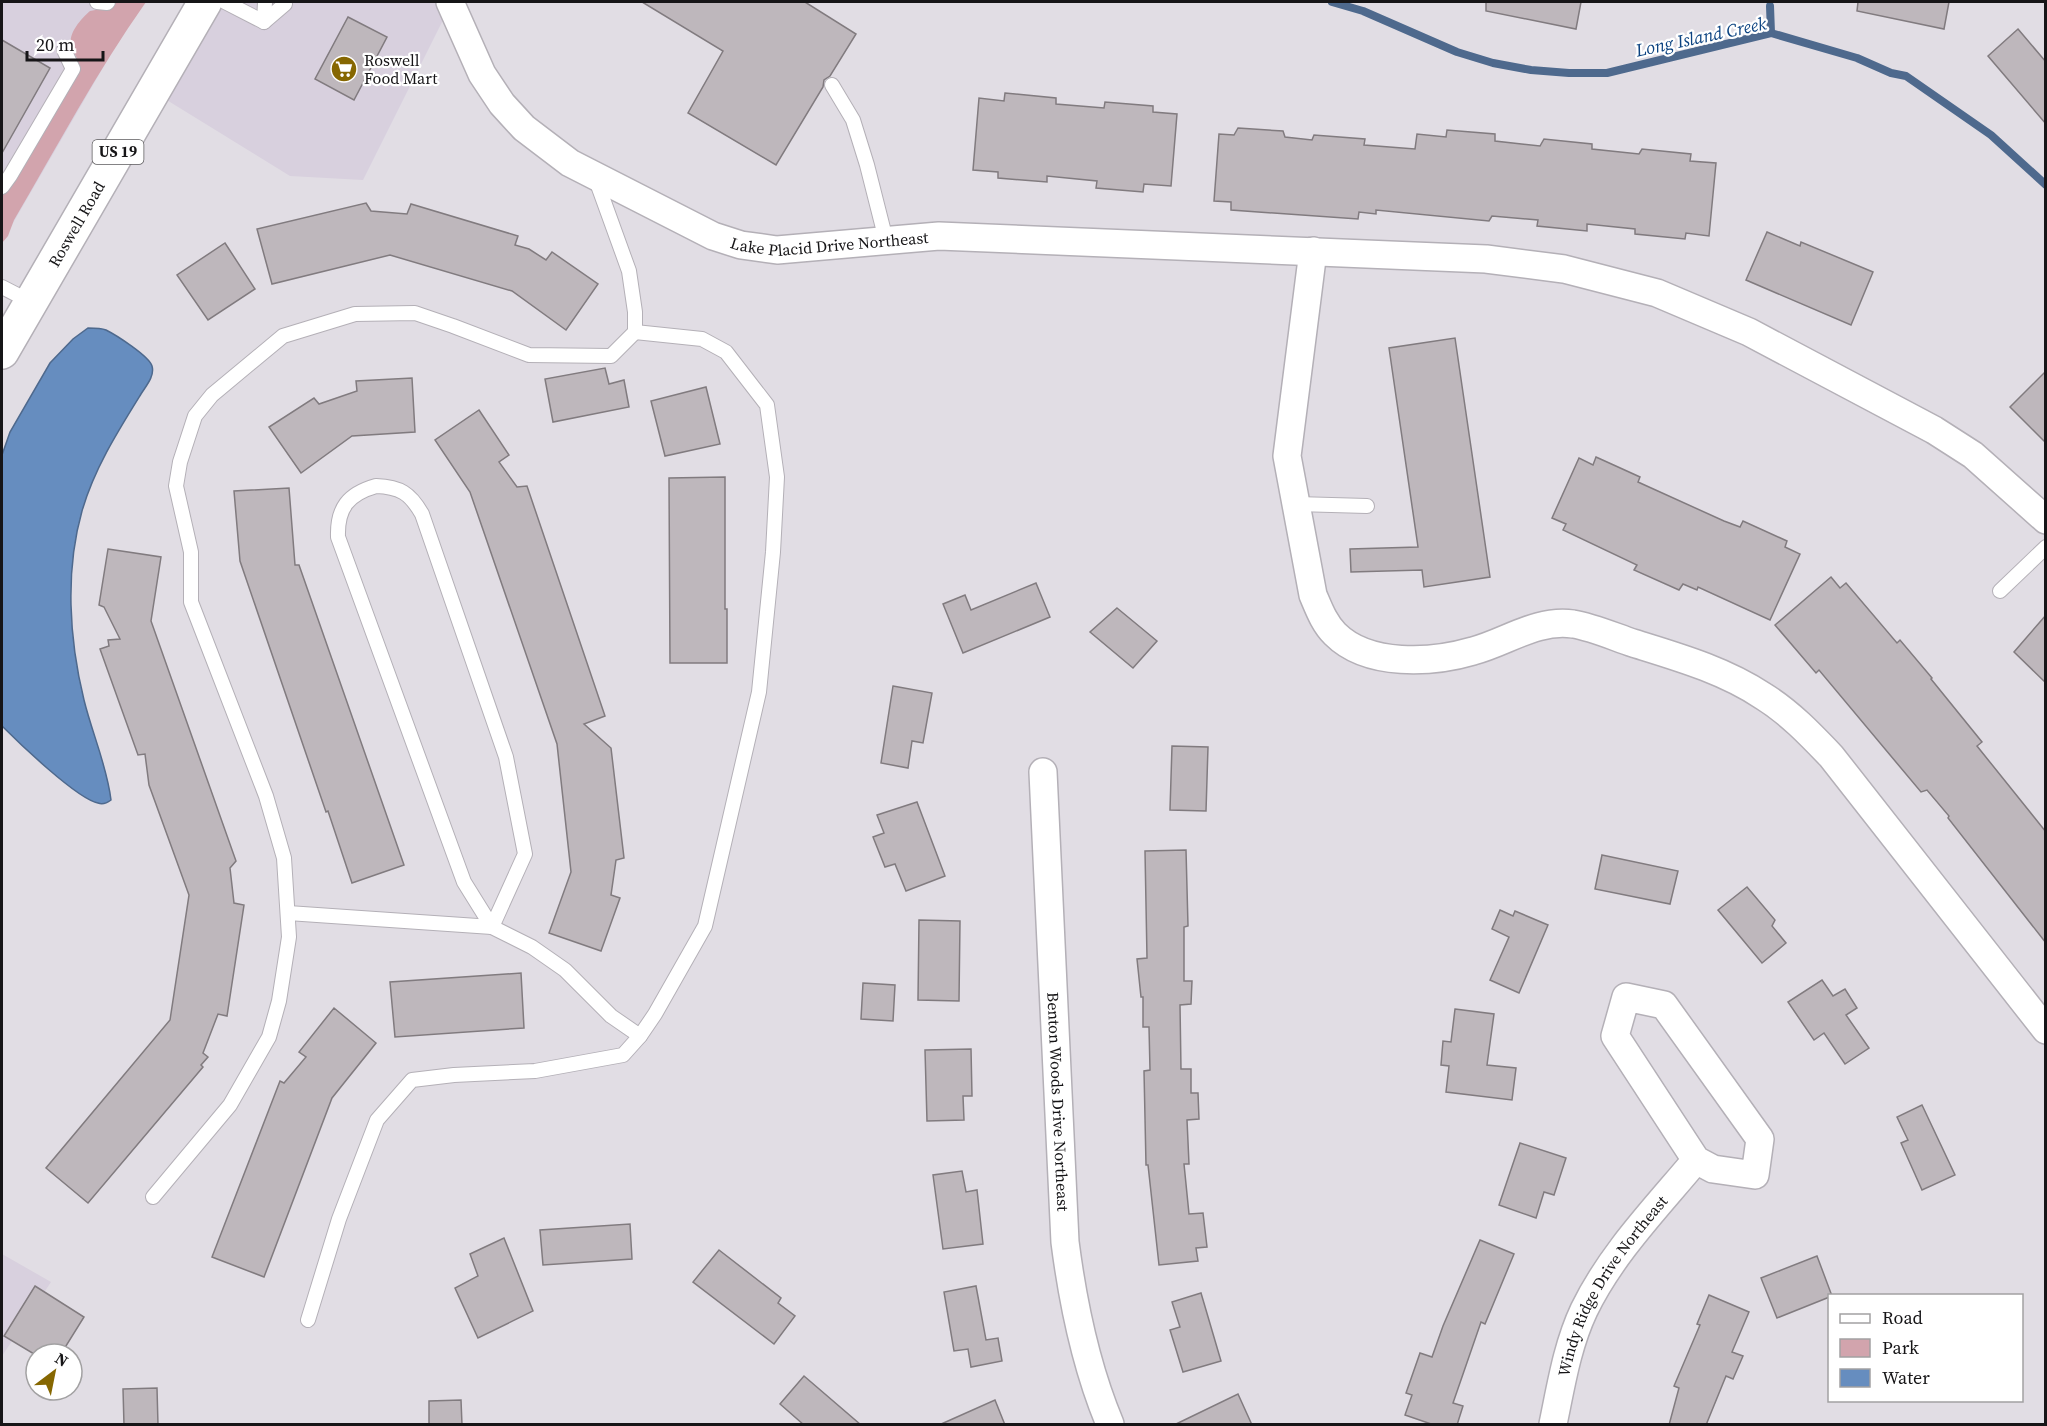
<svg xmlns="http://www.w3.org/2000/svg" width="2047" height="1426" viewBox="0 0 2047 1426" font-family="'Source Serif 4',serif">
<style>
.built{fill:#d8d0de}
.green{fill:#d2a4ad}
.water{fill:#668dbf;stroke:#4e698d;stroke-width:1.5}
.lines{fill:none;stroke-linecap:round;stroke-linejoin:round}
.stream{stroke:#4e698d;stroke-width:8}
.building{fill:#beb7bc;stroke:#817b7f;stroke-width:1.5}
.service-casing{stroke:#b4b0b7;stroke-width:16}
.minor-casing{stroke:#b4b0b7;stroke-width:30}
.primary-casing{stroke:#b4b0b7;stroke-width:36}
.service{stroke:#fff;stroke-width:14}
.minor{stroke:#fff;stroke-width:27}
.primary{stroke:#fff;stroke-width:33}
.labels{text-anchor:middle;stroke-width:4.5;stroke-linejoin:round;paint-order:stroke}
.shield{fill:#fff;stroke:#5c5b5d;stroke-width:1.5}
.shield-label{font-size:15px;font-weight:bold;fill:#161517}
.poi-label{font-size:16px;fill:#161517;stroke:#fff;text-anchor:start}
.street-label{font-size:16px;fill:#161517;stroke:#fff}
.water-label{font-size:18px;font-style:italic;fill:#0b4280;stroke:#fff}
</style>
<rect width="100%" height="100%" fill="#e1dde4"/>
<g class="built">
<path d="M2,2H141L2,242Z"/>
<path d="M187,2H452L363,180L290,176L144,86Z"/>
<path d="M2,1254L51,1282L2,1356Z"/>
</g>
<path class="green" d="M117,2H146C97,71 57,147 14,220L8,236L2,243V196L76,69C79,54 75,58 71,46C68,33 81,19 90,11L111,7Z"/>
<path class="water" d="M88,328C94,328 101,328 106,330C116,335 149,356 152,366C155,376 146,386 141,394C118,431 94,469 82,511C65,571 69,639 84,700C92,733 107,766 111,800C107,803 103,805 98,803C77,799 18,742 2,726V455L10,432L50,363L73,339Z"/>
<g class="lines">
<g class="stream">
<path d="M1332,2L1363,11L1457,52L1493,63L1531,70L1569,73H1607L1771,33L1857,58L1891,73L1906,76L1991,135L2046,185"/>
<path d="M1770,6L1771,33"/>
</g>
</g>
<g class="building">
<path d="M642,2H805L856,34L830,76L824,80L823,87L776,165L688,113L723,51Z"/>
<path d="M1486,2H1581L1576,29L1486,11Z"/>
<path d="M1858,2H1949L1944,29L1857,11Z"/>
<path d="M348,17L387,37L354,100L315,79Z"/>
<path d="M2018,29L2046,62V124L1988,56Z"/>
<path d="M2,40L50,68L2,153Z"/>
<path d="M1005,93L1056,98V104L1104,108L1105,102L1153,106V112L1177,114L1171,186L1144,184L1143,192L1096,188L1097,181L1047,176V182L998,178V172L973,170L979,98L1004,101Z"/>
<path d="M1238,128L1283,131L1285,137L1312,140L1314,135L1365,139L1364,145L1415,149L1417,134L1446,137L1447,130L1495,134V141L1540,146L1544,139L1592,144V149L1639,154L1642,149L1691,154L1690,161L1716,163L1709,236L1686,233L1685,239L1635,234V229L1587,224V231L1537,226L1538,220L1492,216L1489,221L1376,210V214L1359,212L1358,219L1231,210V202L1214,201L1219,134L1234,135Z"/>
<path d="M366,203L371,211L407,214L411,204L518,236L515,245L529,249L546,260L552,252L598,284L566,330L512,291L390,255L272,284L257,229Z"/>
<path d="M1767,232L1800,246L1801,242L1873,272L1851,325L1746,280Z"/>
<path d="M225,243L255,289L208,320L177,275Z"/>
<path d="M1455,338L1490,577L1424,587L1422,570L1351,572L1350,549L1418,547L1389,348Z"/>
<path d="M605,368L609,384L624,380L629,407L553,422L545,379Z"/>
<path d="M2046,371V443L2010,407Z"/>
<path d="M412,378L415,432L352,436L301,473L269,427L314,398L319,404L357,391L356,381Z"/>
<path d="M706,387L720,444L665,456L651,401Z"/>
<path d="M479,410L509,455L499,462L517,487L527,486L605,716L584,724L611,748L624,858L616,860L611,895L620,898L601,951L549,933L571,872L557,744L470,492L435,440Z"/>
<path d="M1596,457L1640,477L1638,482L1724,521L1740,527L1743,521L1787,541L1785,547L1800,554L1770,620L1698,587L1697,590L1683,584L1679,590L1634,570L1637,565L1563,530L1566,524L1552,518L1579,458L1593,465Z"/>
<path d="M725,477V609H727V663H670L669,478Z"/>
<path d="M289,488L295,565H299L404,865L352,883L328,811L326,812L240,561L234,491Z"/>
<path d="M108,549L161,557L151,621L236,861L230,868L234,903L244,905L227,1016L218,1014L203,1053L208,1057L201,1065L203,1067L88,1203L46,1168L170,1020L189,895L149,785L145,754L138,755L100,649L109,646L108,640L120,639L104,607L99,605Z"/>
<path d="M1831,577L1840,588L1846,583L1897,643L1900,640L1932,678L1931,679L1982,742L1977,746L2046,832V943L1948,818L1949,816L1927,790L1921,792L1819,670L1816,673L1775,625Z"/>
<path d="M1036,583L1050,617L963,653L943,604L965,595L971,610Z"/>
<path d="M1117,608L1157,641L1133,668L1090,632Z"/>
<path d="M2046,615V683L2014,652Z"/>
<path d="M893,686L932,693L923,743L912,741L908,768L881,763Z"/>
<path d="M1172,746L1208,747L1206,811L1170,810Z"/>
<path d="M917,802L945,876L906,891L895,864L885,867L873,837L884,833L877,815Z"/>
<path d="M1186,850L1188,926L1184,927V981H1192L1191,1004L1180,1005L1181,1069H1191V1093H1198L1199,1119L1187,1120L1189,1164H1184L1189,1214L1203,1213L1207,1247L1196,1248L1198,1261L1159,1265L1148,1165H1146L1144,1071L1150,1070L1149,1027H1143V997H1141L1137,959L1147,958L1145,851Z"/>
<path d="M1602,855L1678,871L1670,904L1595,889Z"/>
<path d="M1747,887L1775,920L1772,926L1786,943L1762,963L1718,910Z"/>
<path d="M1500,910L1513,916L1515,911L1548,925L1519,993L1490,980L1509,937L1492,929Z"/>
<path d="M919,920L960,921L959,1001L918,1000Z"/>
<path d="M521,973L524,1028L395,1037L390,982Z"/>
<path d="M1822,980L1833,996L1845,989L1857,1008L1846,1015L1869,1048L1845,1064L1824,1033L1814,1040L1788,1002Z"/>
<path d="M863,983L895,985L893,1021L861,1019Z"/>
<path d="M334,1008L376,1043L332,1098L264,1277L212,1257L280,1081L284,1083L306,1057L299,1052Z"/>
<path d="M1455,1009L1494,1014L1487,1065L1516,1068L1512,1100L1446,1092L1449,1066L1441,1065L1443,1041L1451,1042Z"/>
<path d="M971,1049L972,1096H963L964,1120L927,1121L925,1050Z"/>
<path d="M1922,1105L1955,1175L1922,1190L1901,1143L1908,1140L1897,1117Z"/>
<path d="M1520,1143L1566,1158L1554,1195L1544,1192L1536,1218L1499,1205Z"/>
<path d="M962,1171L966,1192L977,1190L983,1244L943,1249L933,1175Z"/>
<path d="M630,1224L632,1259L543,1265L540,1230Z"/>
<path d="M504,1238L533,1311L478,1338L455,1288L478,1276L470,1254Z"/>
<path d="M1480,1240L1514,1254L1485,1324L1481,1322L1453,1403L1463,1406L1457,1425H1434L1405,1415L1412,1395L1406,1393L1420,1353L1432,1357L1443,1326Z"/>
<path d="M719,1250L781,1298L778,1303L795,1316L774,1344L693,1282Z"/>
<path d="M1817,1256L1832,1296L1777,1318L1761,1278Z"/>
<path d="M35,1286L84,1317L61,1354H34L4,1336Z"/>
<path d="M976,1286L986,1340L998,1338L1002,1361L971,1367L968,1349L954,1351L944,1292Z"/>
<path d="M1201,1293L1221,1361L1183,1372L1170,1330L1180,1327L1172,1302Z"/>
<path d="M1709,1295L1749,1312L1732,1352L1743,1356L1733,1379L1726,1376L1706,1425H1669L1679,1388L1674,1386L1700,1325L1697,1324Z"/>
<path d="M804,1376L861,1425H804L780,1404Z"/>
<path d="M157,1388L158,1425H124L123,1389Z"/>
<path d="M1238,1394L1252,1425H1174Z"/>
<path d="M461,1400L462,1425H429V1401Z"/>
<path d="M995,1400L1005,1425H939Z"/>
</g>
<g class="lines">
<defs>
<g id="service">
<path d="M97,2L107,3L108,2"/>
<path d="M225,2L264,22L285,4"/>
<path d="M264,22L265,2"/>
<path d="M832,85L853,120L867,165L886,240"/>
<path d="M2,187L10,176L73,69L64,50"/>
<path d="M2,287L31,302"/>
<path d="M376,486C400,487 410,493 422,514L506,757L525,854L492,927L464,882L338,537C337,508 348,494 376,486Z"/>
<path d="M1296,504L1367,506"/>
<path d="M2000,591L2046,547"/>
<path d="M288,913L492,927L532,947L565,970L611,1016L640,1036"/>
<path d="M153,1197L230,1105L269,1037L279,1001L289,937L284,858L266,796L191,602V552L176,486L180,462L195,416L212,395L283,336L355,314L415,313L453,326L529,355L611,356L635,332"/>
<path d="M308,1320L339,1219L377,1120L412,1080L454,1075L535,1071L623,1055L640,1036L655,1014L705,926L759,692L773,552L777,477L767,405L726,352L702,339L635,332V312L629,271L595,177"/>
</g>
<g id="minor">
<path id="s1" d="M450,2L482,74L502,104L524,128L570,163L713,236L741,245L777,250L939,236L1486,259L1564,269L1657,293L1749,332L1934,430L1973,455L2046,520"/>
<path d="M1313,251L1287,456L1313,595C1319,609 1324,623 1335,634C1368,667 1432,663 1473,651C1507,642 1536,619 1573,624C1592,627 1615,637 1633,643C1678,657 1724,670 1763,696C1789,712 1810,734 1831,756L2046,1030"/>
<path id="s2" d="M1043,772L1065,1242C1073,1304 1086,1367 1110,1424"/>
<path d="M1626,997L1664,1005L1760,1139L1755,1175L1713,1169L1696,1160L1615,1036Z"/>
<path id="s3" d="M1553,1424C1561,1386 1567,1346 1584,1310C1611,1254 1656,1208 1696,1160"/>
</g>
<g id="primary">
<path id="s4" d="M2,352L205,2"/>
</g>
</defs>
<use href="#service" class="service-casing"/>
<use href="#minor" class="minor-casing"/>
<use href="#primary" class="primary-casing"/>
<use href="#service" class="service"/>
<use href="#minor" class="minor"/>
<use href="#primary" class="primary"/>
</g>
<defs>
<symbol id="supermarket-disc" viewBox="-11 -11 22 22"><circle r="9.5" fill="#866701" stroke="#fff"/><path d="M-6-5.5h2.5l.6 2H6L4.5 2H-2.5L-4.4-4H-6ZM-1.5 3.2a1.3 1.3 0 1 0 .1 0ZM3 3.2a1.3 1.3 0 1 0 .1 0Z" fill="#fff"/></symbol>
</defs>
<g fill-rule="evenodd">
<use href="#supermarket-disc" x="329" y="54" width="30" height="30"/>
</g>
<g class="labels">
<rect class="shield" x="92.5" y="140" width="51" height="24" rx="4.5"/>
<g class="shield-label">
<text x="118" y="157">US 19</text>
</g>
<g class="poi-label">
<text x="364" y="66">Roswell<tspan x="364" dy="18">Food Mart</tspan></text>
</g>
<g class="street-label">
<text dy="6" stroke="none"><textPath href="#s4" startOffset="148">Roswell Road</textPath></text>
<text dy="6" stroke="none"><textPath href="#s1" startOffset="484">Lake Placid Drive Northeast</textPath></text>
<text dy="6" stroke="none"><textPath href="#s2" startOffset="330">Benton Woods Drive Northeast</textPath></text>
<text dy="6" stroke="none"><textPath href="#s3" startOffset="153">Windy Ridge Drive Northeast</textPath></text>
</g>
<g class="water-label">
<text transform="translate(1701 37) rotate(-12)" y="6">Long Island Creek</text>
</g>
</g>
<rect width="2047" height="1426" fill="none" stroke="#161517" stroke-width="6"/>
<rect x="1828" y="1294" width="195" height="108" fill="#ffffff" stroke="#a2a1a2" stroke-width="1.5"/>
<rect x="1840" y="1314" width="30" height="9" fill="#ffffff" stroke="#a2a1a2" stroke-width="1.5"/>
<text x="1882" y="1324" font-size="18" fill="#161517">Road</text>
<rect x="1840" y="1339" width="30" height="18" fill="#d2a4ad" stroke="#a2a1a2" stroke-width="1.5"/>
<text x="1882" y="1354" font-size="18" fill="#161517">Park</text>
<rect x="1840" y="1369" width="30" height="18" fill="#668dbf" stroke="#a2a1a2" stroke-width="1.5"/>
<text x="1882" y="1384" font-size="18" fill="#161517">Water</text>
<g transform="translate(54 1372) rotate(32)"><circle r="28" fill="#ffffff" stroke="#a2a1a2" stroke-width="1.5"/>
<path d="M0-4.5L10 22L0 15L-10 22Z" fill="#866701"/>
<text y="-9" font-size="16" font-weight="bold" text-anchor="middle" fill="#161517">N</text>
</g>
<path d="M27 51v9h76v-9" fill="none" stroke="#161517" stroke-width="3"/>
<text x="36" y="51" font-size="18" fill="#161517" stroke="#ffffff" stroke-width="4.5" paint-order="stroke">20 m</text>
</svg>
